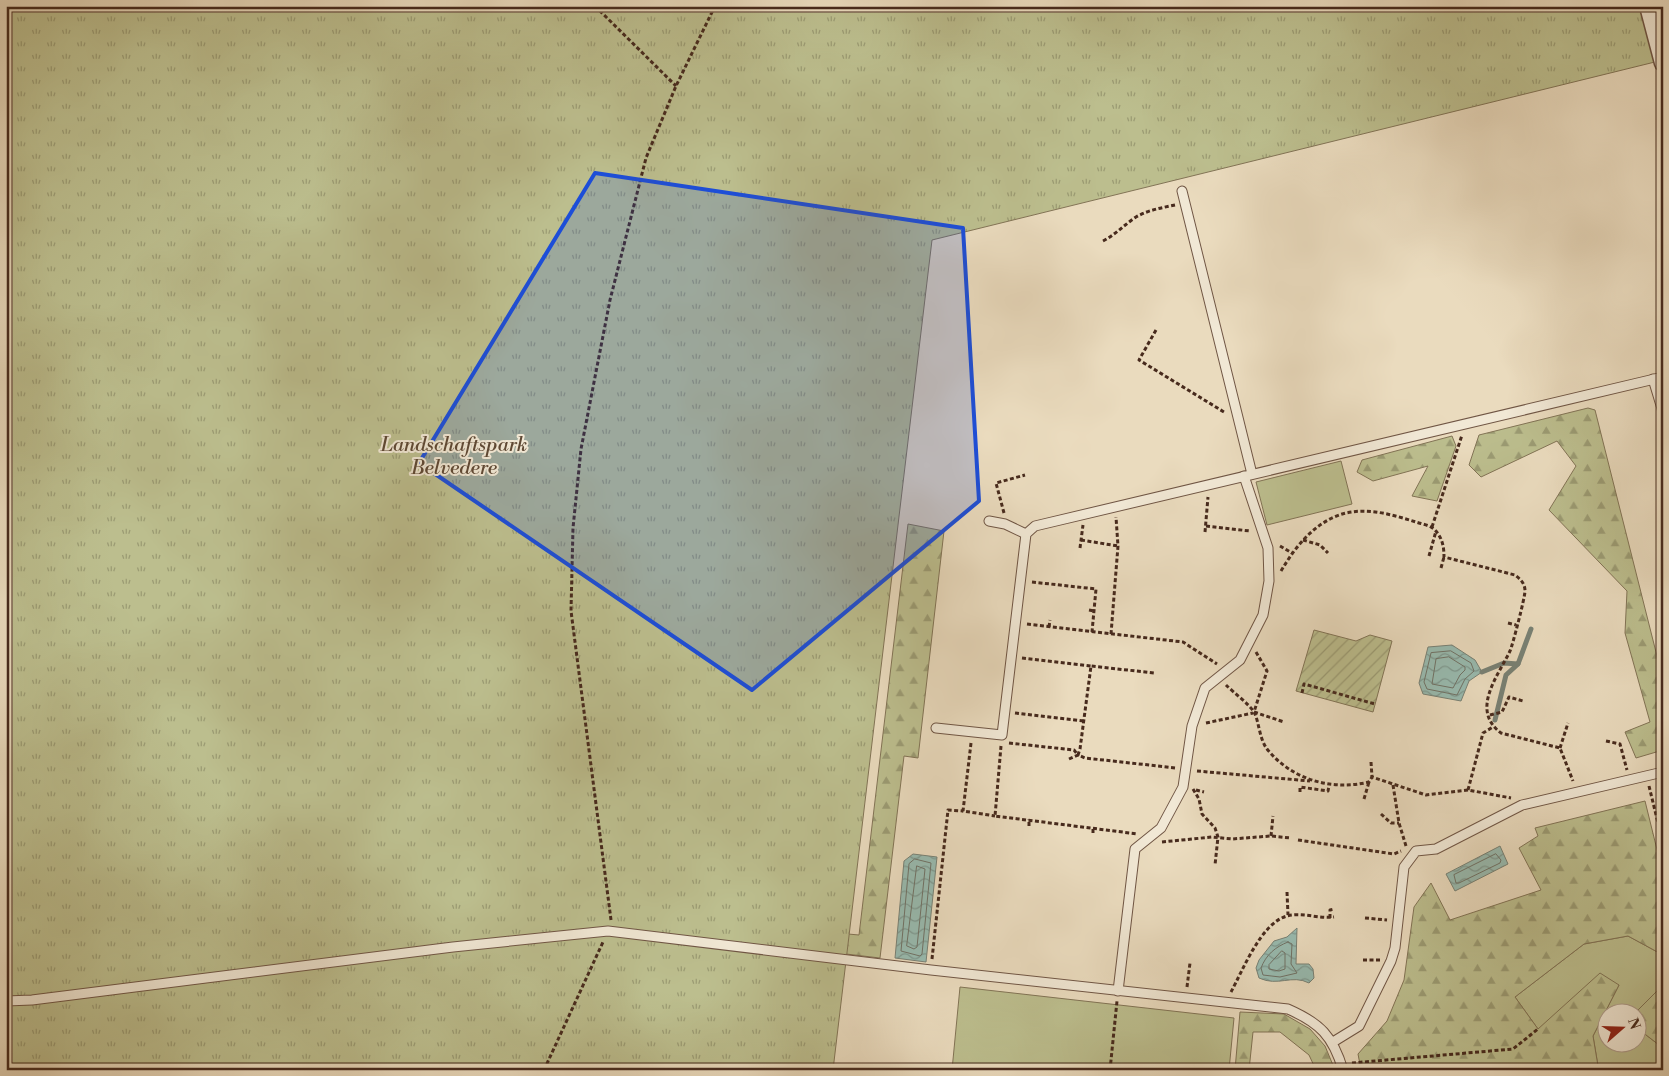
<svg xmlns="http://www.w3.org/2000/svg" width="1669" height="1076" viewBox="0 0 1669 1076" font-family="'Libre Bodoni',serif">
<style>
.grass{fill:#bcbe8e;stroke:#827456}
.forest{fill:url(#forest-firs);stroke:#827456}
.park{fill:url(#park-tufts);stroke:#827456}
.garden{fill:url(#garden-furrows);stroke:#827456}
.water{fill:url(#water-waves);stroke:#788175}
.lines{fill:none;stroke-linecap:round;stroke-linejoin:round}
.shore{stroke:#707266;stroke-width:1}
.stream{stroke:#788175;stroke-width:5}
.service-casing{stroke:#705645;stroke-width:11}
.minor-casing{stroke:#705645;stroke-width:19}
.path{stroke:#472a1d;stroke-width:3;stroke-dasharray:4 2.5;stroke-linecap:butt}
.service{stroke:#f1e8d5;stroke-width:9}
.minor{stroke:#f1e8d5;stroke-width:16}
.marked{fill:#1d4ed8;fill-opacity:0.2;stroke:#1d4ed8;stroke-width:4;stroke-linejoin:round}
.labels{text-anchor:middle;stroke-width:4;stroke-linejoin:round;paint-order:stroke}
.park-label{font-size:20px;font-style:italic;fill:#5e4834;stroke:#f1e8d5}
</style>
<defs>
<pattern id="forest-firs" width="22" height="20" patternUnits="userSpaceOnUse" patternTransform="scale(1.25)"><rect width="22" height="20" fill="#bcbe8e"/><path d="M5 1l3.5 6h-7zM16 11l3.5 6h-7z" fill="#9b9b73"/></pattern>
<pattern id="park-tufts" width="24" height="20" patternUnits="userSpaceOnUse" patternTransform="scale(1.25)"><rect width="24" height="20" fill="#bcbe8e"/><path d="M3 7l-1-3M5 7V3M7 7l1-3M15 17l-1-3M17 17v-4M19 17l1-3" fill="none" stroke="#9b9b73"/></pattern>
<pattern id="garden-furrows" width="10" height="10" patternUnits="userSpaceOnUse" patternTransform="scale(1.25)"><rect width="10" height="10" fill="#bcbe8e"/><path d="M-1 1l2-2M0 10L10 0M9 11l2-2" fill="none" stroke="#9b9b73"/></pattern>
<pattern id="water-waves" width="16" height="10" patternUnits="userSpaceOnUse" patternTransform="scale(1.25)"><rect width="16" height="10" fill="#98bbb0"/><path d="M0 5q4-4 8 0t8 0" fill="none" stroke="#7e988f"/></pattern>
</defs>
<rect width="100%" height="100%" fill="#eadbbe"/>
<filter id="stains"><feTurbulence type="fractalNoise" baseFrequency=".004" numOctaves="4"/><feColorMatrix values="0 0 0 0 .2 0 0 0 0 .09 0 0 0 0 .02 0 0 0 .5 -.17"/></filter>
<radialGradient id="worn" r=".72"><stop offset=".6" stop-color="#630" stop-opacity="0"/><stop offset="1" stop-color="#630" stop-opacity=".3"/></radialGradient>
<g class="grass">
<path d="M1341,461L1352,504L1267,525L1256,482Z"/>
<path d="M1628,936L1663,955V985L1635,1013L1606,1014V1044H1636L1637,1028L1663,1048V1070H1604L1598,1066L1593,1036L1619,985L1538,1029L1515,997L1584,944Z"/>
<path d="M960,987L1234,1018L1229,1070H952Z"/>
</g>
<g class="forest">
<path d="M1588,408L1595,410L1660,668L1663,670V750L1636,758L1625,732L1650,722L1625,633L1627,591L1549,510L1576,466L1557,441L1481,477L1469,465L1479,435Z"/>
<path d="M1452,436L1456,446L1437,501L1412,496L1428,466L1373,481L1357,472L1362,460Z"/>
<path d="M908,524L944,531L918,758L904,756L880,958L846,954L520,1070L848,934L859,935Z"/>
<path d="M1645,801L1663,874V955L1628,936L1584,944L1515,997L1538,1029L1600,973L1619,985L1593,1036L1598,1066L1604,1070H1361L1358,1054L1387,1021L1404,980L1414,907L1431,883L1450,920L1541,890L1519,848L1538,836L1535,828Z"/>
<path d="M1663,985V1048L1637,1028L1635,1013Z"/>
<path d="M1240,1012L1284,1014L1310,1029L1325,1046L1335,1070H1316L1309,1055L1280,1032H1253L1249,1070H1235Z"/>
</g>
<path class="park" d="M6,6H1663V60L932,240L833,1070H6Z"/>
<path class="garden" d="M1314,630L1356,641L1370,635L1392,641L1373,712L1296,691Z"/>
<g class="water">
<path d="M1452,645L1475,660L1482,672L1469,681L1461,701L1423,694L1419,683L1428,647Z"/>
<path d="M1500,846L1508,864L1455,891L1446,874Z"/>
<path d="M913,854L937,857L926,962L895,958L904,861Z"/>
<path d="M1297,928L1296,964H1309L1313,969L1314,978L1309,983C1292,974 1278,987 1259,978L1256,968L1259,960L1274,941L1287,937Z"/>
</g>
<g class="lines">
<g class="shore">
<path d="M1451,651L1471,663L1474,671L1465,679L1457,695L1427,689L1424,682L1431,653Z"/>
<path d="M1449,657L1465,667V670L1460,675L1453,688L1432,684L1436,659Z"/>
<path d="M1496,854L1501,860L1500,863L1459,883H1456L1454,875Z"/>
<path d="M915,859L931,863L922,954L920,956L901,951L909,864Z"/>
<path d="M917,866L925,869L917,947L914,949L907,946Z"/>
<path d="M1288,942L1292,944L1291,964L1297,973L1280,977L1263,975L1261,968C1266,955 1275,947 1288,942Z"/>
<path d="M1282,951L1285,953V969L1279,971L1269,969V965Z"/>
</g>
<g class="stream">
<path d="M1482,672L1504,663L1518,664L1531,629"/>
<path d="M1495,720L1506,675L1518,664"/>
</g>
<defs>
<g id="service">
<path d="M1182,191L1252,474"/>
<path d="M1653,379L1663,412"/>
<path d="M989,521L1005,524L1026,534"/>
<path d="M936,728L1002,735L1026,534L1035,526L1663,377"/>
<path d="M1118,991L1135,849L1161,828L1183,787L1192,726L1205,688L1240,660L1263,615L1269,581L1268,548L1244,476"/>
<path d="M6,1001L32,1000L453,947L608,931L931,970L1288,1009C1320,1023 1333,1036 1343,1070"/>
<path d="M1333,1042L1359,1026L1391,961L1395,948L1404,867L1416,851L1436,849L1522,805L1663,772"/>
</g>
<path id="minor" d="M1648,6L1663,63"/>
</defs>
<use href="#service" class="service-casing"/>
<use href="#minor" class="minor-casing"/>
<g class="path">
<path d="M595,6L676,86"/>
<path d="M1103,241C1115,235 1124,225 1136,217C1148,210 1161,208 1175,205"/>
<path d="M1156,330L1139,360L1224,412"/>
<path d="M1004,513L996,483L1025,475"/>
<path d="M1206,526L1250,531"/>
<path d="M1432,527L1462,435"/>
<path d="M1205,532L1208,497"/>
<path d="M1081,540L1118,546"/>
<path d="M1303,540L1320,545L1328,553"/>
<path d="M1280,546L1292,553"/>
<path d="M1080,548L1083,525"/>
<path d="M1429,556L1436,531"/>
<path d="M1441,568L1444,557"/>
<path d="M1281,571C1294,549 1310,528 1334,517C1361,505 1390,514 1416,522C1422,524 1429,525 1434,529C1442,537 1444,546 1444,557L1515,575C1520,579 1525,583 1525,591C1525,597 1513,644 1510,651C1498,676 1470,710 1501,733L1560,748L1573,781"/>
<path d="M1032,582L1096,589L1092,632"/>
<path d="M1089,610L1094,611"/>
<path d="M1508,623L1516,625"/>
<path d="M1027,624L1183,642L1217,664"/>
<path d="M1049,627L1050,620"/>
<path d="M1111,634L1118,546L1116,517"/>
<path d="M1256,652L1267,671L1254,712L1284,722"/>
<path d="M1022,658L1091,666"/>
<path d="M1226,685C1233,692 1249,704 1254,712C1259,721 1259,738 1267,749C1292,780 1332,791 1369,782L1372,777L1426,795L1468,790L1511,798"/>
<path d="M1302,693L1304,684L1375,704"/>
<path d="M1015,713L1084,721"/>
<path d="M1490,715L1502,712L1509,697L1523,701"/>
<path d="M1206,723L1253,713"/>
<path d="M1606,741L1620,744L1627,770"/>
<path d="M971,743L963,811L995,816"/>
<path d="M1009,743L1074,750L1078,755L1080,749L1091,666L1154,673"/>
<path d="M1001,746L995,816L1138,834"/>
<path d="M1560,748L1568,723"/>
<path d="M1069,759L1078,755L1085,758L1176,768"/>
<path d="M1371,762L1372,777"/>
<path d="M1197,771L1310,781"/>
<path d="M1393,785L1399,823L1406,846"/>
<path d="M1649,786L1658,823L1663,824"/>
<path d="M1193,789L1199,799L1202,814L1215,828L1218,837L1215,865"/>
<path d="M1196,790L1204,792"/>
<path d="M1468,790L1483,733L1493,727"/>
<path d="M1300,792V787L1328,791L1329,786"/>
<path d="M1364,799L1369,782"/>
<path d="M1381,814L1391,823H1399"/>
<path d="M1029,826V819"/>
<path d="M1093,833V827"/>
<path d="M1271,836L1273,816"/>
<path d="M1298,840L1394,854L1401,851"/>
<path d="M1162,842L1212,837L1232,839L1271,836L1291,838"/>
<path d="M1287,892L1288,915"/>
<path d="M1330,918V910L1334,909"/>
<path d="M1365,918L1387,920"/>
<path d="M611,920L571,611L573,528L581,449L610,300L646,158L676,86L715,6"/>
<path d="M932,959L948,810L963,811"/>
<path d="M1363,960H1380"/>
<path d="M1187,987L1190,963"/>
<path d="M1231,992C1243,970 1261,923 1287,916C1302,912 1319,919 1334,917"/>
<path d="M1352,1063L1513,1049L1538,1029"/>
<path d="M544,1070L603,942"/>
<path d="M1110,1070L1117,1001"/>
</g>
<use href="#service" class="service"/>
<use href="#minor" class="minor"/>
</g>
<path class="marked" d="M595,173L963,228L979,501L752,690L419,463Z"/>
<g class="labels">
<g class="park-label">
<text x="454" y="451">Landschaftspark<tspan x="454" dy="23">Belvedere</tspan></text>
</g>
</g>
<rect width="1669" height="1076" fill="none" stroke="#eadbbe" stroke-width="25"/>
<rect x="8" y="8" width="1654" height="1061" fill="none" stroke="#472a1d" stroke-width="2.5"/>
<rect x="12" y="12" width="1644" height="1051" fill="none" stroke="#472a1d"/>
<g transform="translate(1622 1028) rotate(70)"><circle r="24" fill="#f1e8d5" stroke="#ad9c8b"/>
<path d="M0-4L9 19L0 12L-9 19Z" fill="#8f2418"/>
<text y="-8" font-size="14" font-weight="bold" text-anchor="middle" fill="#472a1d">N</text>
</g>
<rect width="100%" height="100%" filter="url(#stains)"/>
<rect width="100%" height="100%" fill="url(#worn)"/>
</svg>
